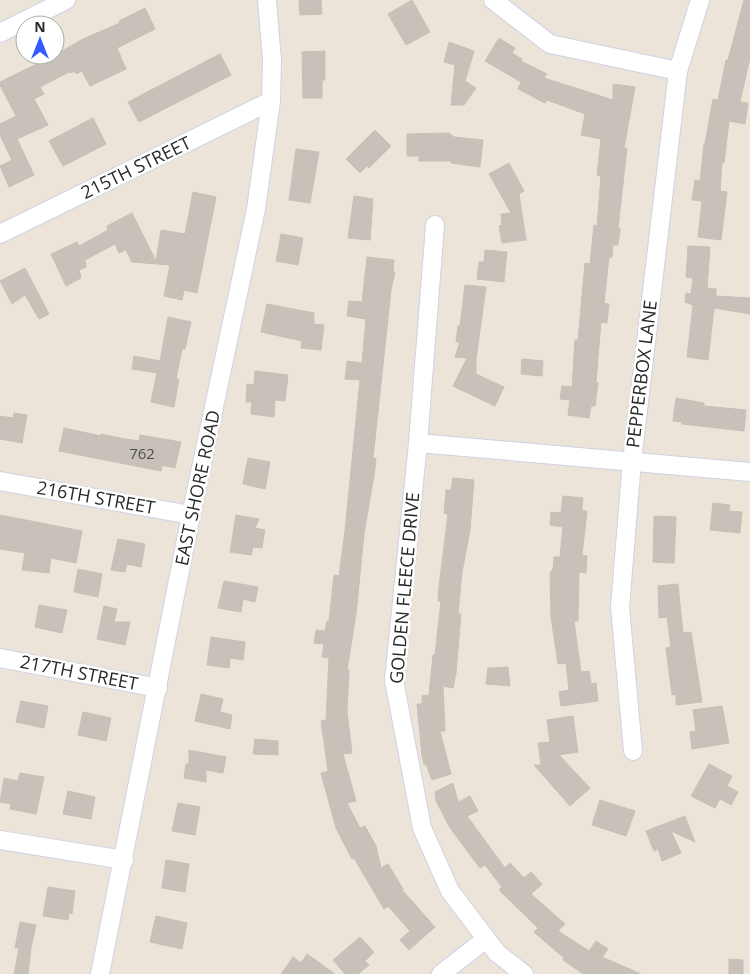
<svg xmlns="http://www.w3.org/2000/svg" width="750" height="974" viewBox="0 0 750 974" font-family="'Open Sans',sans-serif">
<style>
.building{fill:#c8c1b9;stroke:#c8c0b2}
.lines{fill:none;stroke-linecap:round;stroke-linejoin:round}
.minor-casing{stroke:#ced2e4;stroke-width:20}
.minor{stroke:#fff;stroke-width:18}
.labels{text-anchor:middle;stroke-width:5;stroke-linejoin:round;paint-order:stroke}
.number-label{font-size:15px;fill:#514f4d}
.street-label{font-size:18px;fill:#292929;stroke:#fff}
</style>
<rect width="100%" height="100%" fill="#ede4d9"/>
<g class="building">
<path d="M299,0H321L322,14L300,15Z"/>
<path d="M412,0L430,32L406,45L388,14Z"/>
<path d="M744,0H750V58L740,102L748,103L745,124L729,121L724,163H722L720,191L727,192L721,240L698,237L702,201L692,200L695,180L700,181L704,144H705L713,99L718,100L726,60H728Z"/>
<path d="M145,8L155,29L117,48L126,69L90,86L82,71L76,74L75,71L70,73L69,72L40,87L44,94L34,99L48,125L17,139L34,175L9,187L0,166L12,160L0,135V124L16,116L0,85V82L55,55L83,39L120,23L119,21Z"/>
<path d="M499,38L515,48L512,53L522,59L521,61L547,74L544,78L613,100V84L635,87L624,148H627L618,228H620L619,237L618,245H613L612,257H609L604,303L609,304L607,323L601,322L596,382L598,383L595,406H591L589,418L568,415L570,400L560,399L562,386L572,387L575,340H578L585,263L590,264L594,225L597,226L601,176L597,175L601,139L581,135L585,114L547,100L545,103L518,89L521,82L485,61Z"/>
<path d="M449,42L474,51L465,81L476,88L464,105H451L455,65L444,62Z"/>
<path d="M325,51V80H322V98H303L302,52Z"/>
<path d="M220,54L231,75L139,122L128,102Z"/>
<path d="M93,118L106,144L63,166L49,141Z"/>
<path d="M375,130L391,146L369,168L367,166L360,173L346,159Z"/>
<path d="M449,133L454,137L483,140L480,167L451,163V161H419V156H407V134Z"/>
<path d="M296,149L319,152L310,203L289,200Z"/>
<path d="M509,163L524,191L519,194L526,240L502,243L499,226L502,225L501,214L511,213L489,174Z"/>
<path d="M193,192L216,197L197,293L184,290L182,300L164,296L170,265L132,262L126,250L119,253L115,244L85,260L86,267L79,270L81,278L66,286L51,254L77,242L79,246L108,230L107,226L132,213L156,261L161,230L185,234Z"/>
<path d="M354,196L373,199L370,240L348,238Z"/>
<path d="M281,234L303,238L298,265L276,261Z"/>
<path d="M688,246L710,247L707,288L716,289V296L750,298V314L714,308L708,360L687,357L693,305L685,302L686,293L691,294L693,278L686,277Z"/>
<path d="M485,250L507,252L504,282L477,279L479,262H484Z"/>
<path d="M367,257L394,260L393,271L395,272L391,290L380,393L373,458L376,459L374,475L364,534L356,614L347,670H349L347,712L352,753L343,754L356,801L347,803L360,828L365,826L376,846L381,868L388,864L403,889L402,890L435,927L409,950L400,940L410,931L388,906L384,909L354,858L352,859L336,828L321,773L328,771L321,721L326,720L329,658L322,657L324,644L314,643L316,630L325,631L327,621H329L334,575L339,576L345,531L360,380L345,379L347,361L362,363L366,319L347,316L349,301L362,302Z"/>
<path d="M25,268L49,314L39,319L25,295L12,304L0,281Z"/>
<path d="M465,285L486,287L476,359V374L504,387L495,406L453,386L467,358L455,357L460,342H456L458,326H460Z"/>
<path d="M267,304L314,313V324L324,325L321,350L301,348L302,341L261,332Z"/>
<path d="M168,317L191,322L185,349H182L176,379H179L174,407L151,402L157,373L132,369L134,356L160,361Z"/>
<path d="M522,359L543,361L542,376L521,374Z"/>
<path d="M255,371L288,375L285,401L275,400L274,417L251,414L252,402H246L247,384L254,385Z"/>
<path d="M676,398L704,403V406L746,410L744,431L682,424V422L673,421Z"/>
<path d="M14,413L27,415L22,443L0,439V416L13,418Z"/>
<path d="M64,428L101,436V434L125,439L139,441L140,435L181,442L175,468L162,465L161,471L59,451Z"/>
<path d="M248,458L270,462L265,489L243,484Z"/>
<path d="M453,478L474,480L470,530L462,572L458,614H461L456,673L453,688L443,686L445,731H440L451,774L432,780L426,764L424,765L422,755L417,704H422V696L429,695L433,655H435L441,601H438L439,586L448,514L444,513L446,490H451Z"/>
<path d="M563,496L583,498L582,511H587L582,555L587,556L586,573L579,572L578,621H574L581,672L589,671L591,684L596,683L598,701L561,706L559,692L569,690L566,663L558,664L551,617L550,573L553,569L554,557H560L563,527L550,525L551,512L561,513Z"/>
<path d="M713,503L730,505L729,511L742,512L740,533L710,530Z"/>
<path d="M0,515L82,531L76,563L51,558L49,573L22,570L25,553L0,549Z"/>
<path d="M236,515L259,519L255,528L265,530L262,548L253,547L251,555L230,552Z"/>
<path d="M654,516L676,517L674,563L653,562Z"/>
<path d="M118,539L145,544L141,567L127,564L125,572L111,570Z"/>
<path d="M78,569L102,574L98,597L74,592Z"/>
<path d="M224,581L258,587L255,602L243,599L241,612L218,608Z"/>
<path d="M678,584L683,633L691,632L702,702L676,705V694L672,695L666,648L671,647L667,617L659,618L658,586Z"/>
<path d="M39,605L67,610L62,633L35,627Z"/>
<path d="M104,606L117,609L114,622H130L125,645L97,639Z"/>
<path d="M211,637L245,642L243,660L230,658L229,668L207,665Z"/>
<path d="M508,667L510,686L486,684L488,668Z"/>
<path d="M201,694L223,699L220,712L232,715L230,729L195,721Z"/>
<path d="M21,701L48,706L44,728L16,722Z"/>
<path d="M722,706L729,743L692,749L690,732L696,731L693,710Z"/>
<path d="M83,712L111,718L106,741L78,735Z"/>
<path d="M573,716L578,752L559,755L590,788L570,806L534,765H541L538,743L550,742L547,720Z"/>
<path d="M255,739L278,741V755L253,754Z"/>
<path d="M189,750L226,757L223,773L206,770V782L184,778L186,764H189Z"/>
<path d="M709,764L732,776L727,786L738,792L731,805L720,799L715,808L691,796Z"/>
<path d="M20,773L44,777L36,814L10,809L11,804L0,802L4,778L18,781Z"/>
<path d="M453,783L458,802L470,796L478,811L467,816L505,868L510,863L524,878L531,872L542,884L531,894L565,924L558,931L589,951L596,941L608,949L602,957L641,974H583L563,960L564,958L534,932L538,928L499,890L502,887L485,865L480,868L450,828L436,801L435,792Z"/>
<path d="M68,791L95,797L91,819L63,814Z"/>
<path d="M600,800L635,811L626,836L592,825Z"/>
<path d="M178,803L200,807L195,835L172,831Z"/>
<path d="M685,816L695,842L671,831L681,853L662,861L658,849L654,851L646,831Z"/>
<path d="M166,860L189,864L185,892L162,888Z"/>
<path d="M48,887L75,891L72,914L69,913L68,920L43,916Z"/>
<path d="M156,916L187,923L182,949L150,942Z"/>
<path d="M20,922L36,925L31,948L28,974H14L19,948H15Z"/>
<path d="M360,937L374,952L365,961L369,965L358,974H345L333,960Z"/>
<path d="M307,954L335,974H281L293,957L301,963Z"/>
<path d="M729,959L743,960V974H729Z"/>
</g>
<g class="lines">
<defs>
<g id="minor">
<path d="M493,0L550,44L678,71"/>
<path d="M0,33L66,0"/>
<path d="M435,225L418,443L394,680L422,828L450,891L497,953L524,974"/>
<path d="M0,234L271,101"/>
<path d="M418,443L750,472"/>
<path d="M0,481L191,515"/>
<path d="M0,658L158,688"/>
<path d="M633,751L620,607L632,461L678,71L700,0"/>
<path d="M0,840L124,860"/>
<path d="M100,974L191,515L256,209L271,101L272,60L267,0"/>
<path d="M441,974L486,939"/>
</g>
</defs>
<use href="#minor" class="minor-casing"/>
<use href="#minor" class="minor"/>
</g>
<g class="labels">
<g class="number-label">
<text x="142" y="459">762</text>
</g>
<g class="street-label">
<text transform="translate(136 168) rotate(-26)" y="6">215TH STREET</text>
<text transform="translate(642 374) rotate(-83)" y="6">PEPPERBOX LANE</text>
<text transform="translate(198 488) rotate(-78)" y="6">EAST SHORE ROAD</text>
<text transform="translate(96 498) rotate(10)" y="6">216TH STREET</text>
<text transform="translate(405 588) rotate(-85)" y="6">GOLDEN FLEECE DRIVE</text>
<text transform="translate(79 673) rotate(11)" y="6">217TH STREET</text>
</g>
</g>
<g transform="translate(40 40)"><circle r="24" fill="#ffffff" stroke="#a9a9a9"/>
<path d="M0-4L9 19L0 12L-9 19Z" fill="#345aff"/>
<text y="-8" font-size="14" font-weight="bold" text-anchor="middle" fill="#292929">N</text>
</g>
</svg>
